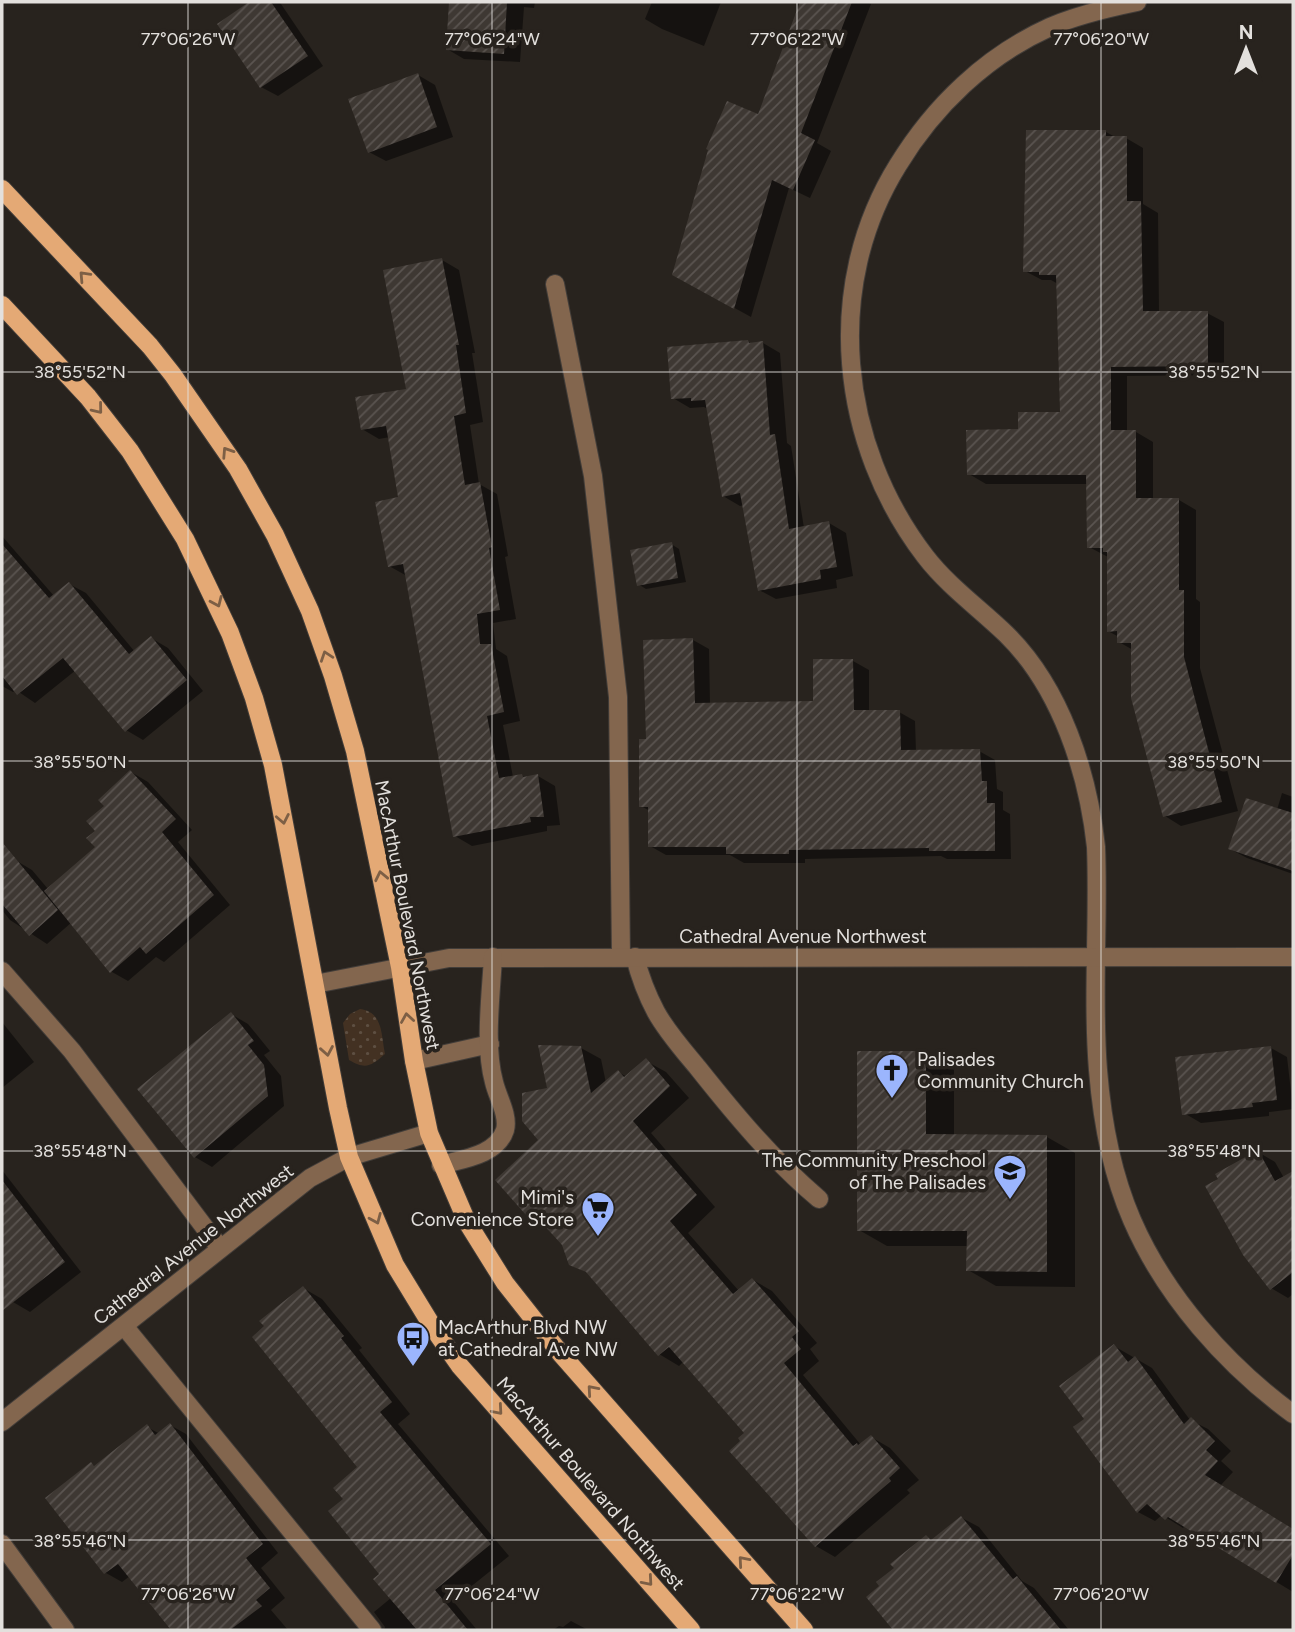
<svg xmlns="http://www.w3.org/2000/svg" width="1295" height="1632" viewBox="0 0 1295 1632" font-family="Figtree,sans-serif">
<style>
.grass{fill:url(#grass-dots)}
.shadow{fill:#0007}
.building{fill:url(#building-hatch)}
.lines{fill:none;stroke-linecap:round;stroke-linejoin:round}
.minor-casing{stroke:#423d39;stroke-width:20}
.major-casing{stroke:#423d39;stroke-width:20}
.minor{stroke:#83664e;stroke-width:18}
.major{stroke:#e4a975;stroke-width:18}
.oneway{stroke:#7d5f45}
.ticks{fill:none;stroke:#e3e0dd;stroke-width:2;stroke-opacity:0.45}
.labels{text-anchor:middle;stroke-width:7;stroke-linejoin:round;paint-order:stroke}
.street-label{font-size:19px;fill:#e3e0dd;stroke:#28231e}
.poi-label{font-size:19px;fill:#e3e0dd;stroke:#28231e;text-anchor:start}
.ticks-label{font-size:18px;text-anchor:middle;fill:#e3e0dd;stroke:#28231e;stroke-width:7;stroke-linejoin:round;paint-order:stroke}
</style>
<defs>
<pattern id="grass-dots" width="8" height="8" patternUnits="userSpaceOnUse" patternTransform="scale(1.75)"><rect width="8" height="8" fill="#433122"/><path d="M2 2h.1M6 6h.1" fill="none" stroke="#5e4f42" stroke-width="1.8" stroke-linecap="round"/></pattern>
<pattern id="building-hatch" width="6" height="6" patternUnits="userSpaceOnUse" patternTransform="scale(1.75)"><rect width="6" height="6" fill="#3e3833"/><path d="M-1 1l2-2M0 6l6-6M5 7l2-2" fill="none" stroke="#5a5450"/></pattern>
</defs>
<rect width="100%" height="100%" fill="#28231e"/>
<path class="grass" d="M360,1009C383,1012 381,1034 385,1054C371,1066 366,1070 349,1060L343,1023L350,1014Z"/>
<g class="shadow">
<path d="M253,2H278L281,4L323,66L278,96L261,87L219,24Z"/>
<path d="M451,2H535L534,8L524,7L520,62L464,59L447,49Z"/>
<path d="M652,2H721L704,46L662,29L645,19Z"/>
<path d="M802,2H867L871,4L817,143L831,151L810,198L789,188L751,317L691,284Z"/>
<path d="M418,75L435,85L453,137L386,161L369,152Z"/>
<path d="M1106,132L1117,138H1126L1143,148V204L1158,213L1159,313H1207L1224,322V375L1127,376V432H1136L1153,442V500H1179L1196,510V599L1200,602V668L1238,811L1181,826L1165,816L1133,650L1119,642V637L1108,631V557L1089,547L1088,484H986L969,474L1020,431L1062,413L1058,284L1051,280H1042L1025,271Z"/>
<path d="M442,260L459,270L475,353H472L483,422L470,425L479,484L497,494L508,556L505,557L516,619L493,623L496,649L507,656L520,721L503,725L513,777L538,776L555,786L560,825L547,826V831L472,846L455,836L407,576L389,566L400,499L390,437L379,439L362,429L408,391Z"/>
<path d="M748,342L752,344L763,343L780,353L787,443L791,446L804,528L829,523L846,533L853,576L836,580L837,588L776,599L759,590L744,505L740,506L723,496L708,409L704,407L690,408L673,398Z"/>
<path d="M2,536L54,596L69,584L86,593L135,652L151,638L168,648L203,691L143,740L126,730L76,670L35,703L16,690L13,692L2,686Z"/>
<path d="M671,544L679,549L686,582L646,589L638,584Z"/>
<path d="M693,640L709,649L710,704L815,703L853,661L869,670V712H899L915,721L916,752L979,751L995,760L997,789L1003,792V810L1010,814L1011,859H947L941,856L805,859V863H744L730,855H666L650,846V811L641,806L647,741Z"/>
<path d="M131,772L148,782L192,830L178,842L230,905L164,962L156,957L128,981L112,972L72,922L47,944L10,920L2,910V872L15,860L32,870L48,889L98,848L97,831L106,806Z"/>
<path d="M1282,793L1293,797V874L1247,858L1230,849L1277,810Z"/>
<path d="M231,1014L248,1024L270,1051L264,1055L281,1076L284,1106L212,1167L195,1157Z"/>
<path d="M2,1022L34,1062L2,1088Z"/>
<path d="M581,1048L601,1059L606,1083L618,1072L627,1077L646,1061L666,1072L689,1098L651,1133L715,1207L688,1233L739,1291L753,1280L772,1291L817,1343L810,1349L819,1361L803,1375L861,1445L871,1437L890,1448L919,1480L907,1490L910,1493L835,1557L816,1546L746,1433L684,1361L679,1366L659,1354L591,1275L570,1263L563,1244L545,1225L527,1214L550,1089Z"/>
<path d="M1271,1048L1287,1057L1293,1109L1269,1112V1116L1201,1123L1184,1113Z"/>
<path d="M926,1053L954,1070V1136L1047,1137L1075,1153V1287L996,1286L968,1270V1246H887L859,1230Z"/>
<path d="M1258,1152L1275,1162L1284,1178L1286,1177L1293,1181V1294L1288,1298L1271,1288Z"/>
<path d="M2,1170L81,1272L30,1312L13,1302L2,1287Z"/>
<path d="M303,1288L322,1299L362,1348L359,1350L410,1414L398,1424L509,1556L453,1601L477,1630H384L385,1627L374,1612L391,1598L345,1499L359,1468Z"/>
<path d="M1114,1346L1152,1368L1190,1420L1208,1429L1231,1451L1221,1461L1233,1472L1220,1486L1293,1530V1592L1185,1526L1183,1528L1162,1515L1155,1521L1138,1512L1087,1419Z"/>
<path d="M170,1425L186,1434L278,1553L261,1568L285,1598L271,1610L288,1630H173L130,1576L122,1582L106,1573L47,1498L91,1464L96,1467L147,1427L160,1434Z"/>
<path d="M962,1518L979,1527L1022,1581L1034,1588L1069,1630H896L868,1597L882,1586L927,1537L934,1541Z"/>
<path d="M571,1621L588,1630H553L559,1626L563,1627Z"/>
</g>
<g class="building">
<path d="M249,2H271L308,56L260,88L217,24Z"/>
<path d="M449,2H507L504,54L446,50Z"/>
<path d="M800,2H852L801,133L815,140L793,190L772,180L734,309L672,275L708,150L706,149L727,101L758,114Z"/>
<path d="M418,73L437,127L368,153L348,99Z"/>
<path d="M1026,130H1106V136H1127V201H1141L1143,311H1208V366L1111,367V430H1136V498H1179V590H1184V657L1222,802L1163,817L1131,698V643H1117V631L1107,632V552H1103V548H1087L1086,475H967L966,430L1018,429V412H1060L1056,275H1039V272H1023Z"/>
<path d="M442,258L459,345H456L466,413L454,416L465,485L480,482L492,547L489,548L500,610L477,614L480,644H491L504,712L487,716L499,778L522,774L523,777L538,774L544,817H530L531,822L453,837L403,564L388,567L375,502L398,497L386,426L361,430L355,397L406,389L383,270Z"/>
<path d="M748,340L749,343L763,341L770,435L775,434L789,529L829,521L837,567L820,570L821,579L758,591L740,493L722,497L705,400L691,401V398L671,399L667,347Z"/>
<path d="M672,542L678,578L637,586L630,550Z"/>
<path d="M2,544L49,598L69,582L129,654L151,636L187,680L125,732L63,658L17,695L2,676Z"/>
<path d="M693,638L695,703L813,701V659H853L854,710H900L901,750L980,749L982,781H987V803H995V851H929V848L789,850V854H726V847H648V807H639V739H646L643,640Z"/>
<path d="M130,770L176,819L162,832L214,895L146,954L140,947L110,973L44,891L95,847L86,838L95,831L86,821L104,806L98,800Z"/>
<path d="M1246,798L1293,813V871L1228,849Z"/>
<path d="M2,842L58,910L29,936L2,904Z"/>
<path d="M231,1012L254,1041L248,1045L264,1065L268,1096L194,1158L137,1089Z"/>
<path d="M538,1045L581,1046L591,1093L618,1070L624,1077L646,1058L670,1086L633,1121L697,1195L670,1221L733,1294L752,1278L799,1331L792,1337L801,1349L784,1363L853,1446L857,1443L858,1445L871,1435L900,1468L889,1478L891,1481L815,1547L729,1451L740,1441L738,1438L744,1433L669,1347L658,1356L586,1272L569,1265L562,1245L553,1235L530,1211L526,1215L495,1180L538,1140L522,1121V1093L547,1088Z"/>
<path d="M1271,1046L1277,1100L1252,1103L1253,1107L1182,1115L1175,1057Z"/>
<path d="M857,1051H926V1134L1047,1135V1272L966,1271L967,1231H857Z"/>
<path d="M1258,1150L1275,1181L1293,1171V1272L1270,1290L1243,1255L1205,1186L1218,1179L1215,1174Z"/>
<path d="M2,1180L65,1262L2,1311Z"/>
<path d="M303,1286L344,1336L341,1338L392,1402L380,1412L491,1544L435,1590L468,1630H417L373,1579L379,1574L328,1511L343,1499L333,1488L357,1467L252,1337L264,1326L259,1321Z"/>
<path d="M1114,1344L1128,1362L1135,1356L1184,1424L1191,1417L1215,1441L1206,1450L1218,1461L1205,1475L1293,1529V1555L1276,1583L1168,1517L1165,1520L1147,1504L1137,1513L1073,1427L1084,1419L1059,1386Z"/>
<path d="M170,1423L263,1544L246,1558L270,1588L256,1600L262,1606L230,1630H171L118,1564L104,1574L45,1498L91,1462L94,1466L147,1424L155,1435Z"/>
<path d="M961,1516L1013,1579L1017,1576L1061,1630H893L866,1597L879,1586L876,1582L894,1568L890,1564L926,1535L931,1540Z"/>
</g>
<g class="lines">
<defs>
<g id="minor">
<path d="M1137,2C1108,8 1077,15 1050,27C986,56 934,106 898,165C822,287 840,445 925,556C948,586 979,608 1006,634C1061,688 1088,773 1096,847C1099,921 1092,996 1098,1070C1102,1120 1112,1174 1132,1220C1165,1296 1226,1365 1293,1414"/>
<path d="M555,284L593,476L618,697L621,957"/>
<path d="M635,957C640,977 647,995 656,1012C667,1032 684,1051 698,1068C737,1117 772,1159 819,1199"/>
<path d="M2,971L72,1051L220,1248"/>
<path d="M315,984L449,958L1293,957"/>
<path d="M414,1061L490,1044"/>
<path d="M441,1165C463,1159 497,1155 505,1130C509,1115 497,1096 494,1082C484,1046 491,995 493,957"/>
<path d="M124,1326L372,1630"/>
<path d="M2,1422L310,1178L349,1157L429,1133"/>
<path d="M2,1544L65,1630"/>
</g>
<g id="major">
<path d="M2,189L150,346L173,375L238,469L275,535L310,611L333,676L355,751L400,967L414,1061L429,1133L467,1222L505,1283L561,1354L804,1630"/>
<path d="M2,305L88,397L130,451L185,539L230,633L254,698L273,765L338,1108L349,1157L395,1265L434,1329L460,1366L691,1630"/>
</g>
</defs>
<use href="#minor" class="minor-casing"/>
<use href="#major" class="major-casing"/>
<use href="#minor" class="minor"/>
<use href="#major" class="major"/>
</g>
<defs><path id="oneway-chevron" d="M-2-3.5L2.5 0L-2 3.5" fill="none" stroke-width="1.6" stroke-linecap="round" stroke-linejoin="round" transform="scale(1.75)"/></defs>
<g class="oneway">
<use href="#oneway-chevron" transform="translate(84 276) rotate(-133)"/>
<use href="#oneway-chevron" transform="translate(98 409) rotate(51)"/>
<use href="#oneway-chevron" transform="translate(227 452) rotate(-123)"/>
<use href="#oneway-chevron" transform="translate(217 602) rotate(66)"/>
<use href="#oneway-chevron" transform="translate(326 656) rotate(-109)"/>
<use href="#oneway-chevron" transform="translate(283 819) rotate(79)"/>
<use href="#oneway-chevron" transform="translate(381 876) rotate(-102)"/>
<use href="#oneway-chevron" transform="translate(407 1018) rotate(-99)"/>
<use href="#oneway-chevron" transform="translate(327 1051) rotate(80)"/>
<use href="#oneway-chevron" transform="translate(376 1219) rotate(67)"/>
<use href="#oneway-chevron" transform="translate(592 1390) rotate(-131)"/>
<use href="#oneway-chevron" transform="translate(498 1410) rotate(49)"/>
<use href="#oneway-chevron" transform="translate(743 1561) rotate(-131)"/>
<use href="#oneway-chevron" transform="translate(648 1581) rotate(49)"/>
</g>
<path class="ticks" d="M188,2V1630M492,2V1630M797,2V1630M1101,2V1630M2,372H1293M2,761H1293M2,1151H1293M2,1540H1293"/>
<defs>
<symbol id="church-pin" viewBox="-11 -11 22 30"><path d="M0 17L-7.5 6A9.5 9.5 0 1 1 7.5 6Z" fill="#9bb5fd" stroke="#28231e"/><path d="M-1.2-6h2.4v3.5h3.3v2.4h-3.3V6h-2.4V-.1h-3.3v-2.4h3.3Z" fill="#111"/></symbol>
<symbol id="school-pin" viewBox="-11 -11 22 30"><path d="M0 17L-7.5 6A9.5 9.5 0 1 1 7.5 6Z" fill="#9bb5fd" stroke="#28231e"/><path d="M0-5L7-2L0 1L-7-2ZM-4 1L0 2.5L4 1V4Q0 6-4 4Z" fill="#111"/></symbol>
<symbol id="supermarket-pin" viewBox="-11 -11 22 30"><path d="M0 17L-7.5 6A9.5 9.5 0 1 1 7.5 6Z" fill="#9bb5fd" stroke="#28231e"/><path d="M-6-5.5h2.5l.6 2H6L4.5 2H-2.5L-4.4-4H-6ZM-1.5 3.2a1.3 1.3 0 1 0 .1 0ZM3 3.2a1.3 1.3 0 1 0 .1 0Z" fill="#111"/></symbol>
<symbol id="bus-pin" viewBox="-11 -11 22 30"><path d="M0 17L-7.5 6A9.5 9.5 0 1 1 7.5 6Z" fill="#9bb5fd" stroke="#28231e"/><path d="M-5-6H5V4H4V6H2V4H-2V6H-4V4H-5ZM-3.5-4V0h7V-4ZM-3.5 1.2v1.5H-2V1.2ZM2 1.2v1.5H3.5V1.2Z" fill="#111"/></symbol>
</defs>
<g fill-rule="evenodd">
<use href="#church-pin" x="873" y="1051" width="38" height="52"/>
<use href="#school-pin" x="991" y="1152" width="38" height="52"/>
<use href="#supermarket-pin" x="579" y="1189" width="38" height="52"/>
<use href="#bus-pin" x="394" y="1319" width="38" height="52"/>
</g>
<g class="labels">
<g class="street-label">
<text transform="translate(408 915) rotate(79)" y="7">MacArthur Boulevard Northwest</text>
<text x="803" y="943">Cathedral Avenue Northwest</text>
<text transform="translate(193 1244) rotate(-38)" y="7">Cathedral Avenue Northwest</text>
<text transform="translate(591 1483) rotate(49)" y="7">MacArthur Boulevard Northwest</text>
</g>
<g class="poi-label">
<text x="917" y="1066">Palisades<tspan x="917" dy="22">Community Church</tspan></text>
<text x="986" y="1167" text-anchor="end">The Community Preschool<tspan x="986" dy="22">of The Palisades</tspan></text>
<text x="574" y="1204" text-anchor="end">Mimi's<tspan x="574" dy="22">Convenience Store</tspan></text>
<text x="438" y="1334">MacArthur Blvd NW<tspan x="438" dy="22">at Cathedral Ave NW</tspan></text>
</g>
</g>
<g class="ticks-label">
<text x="188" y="45">77°06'26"W</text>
<text x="492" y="45">77°06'24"W</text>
<text x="797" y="45">77°06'22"W</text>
<text x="1101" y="45">77°06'20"W</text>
<text x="80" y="378">38°55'52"N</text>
<text x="1214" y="378">38°55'52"N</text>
<text x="80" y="768">38°55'50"N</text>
<text x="1214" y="768">38°55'50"N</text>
<text x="80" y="1157">38°55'48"N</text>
<text x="1214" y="1157">38°55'48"N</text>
<text x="80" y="1547">38°55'46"N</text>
<text x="1214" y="1547">38°55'46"N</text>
<text x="188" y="1600">77°06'26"W</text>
<text x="492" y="1600">77°06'24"W</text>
<text x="797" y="1600">77°06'22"W</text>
<text x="1101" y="1600">77°06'20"W</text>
</g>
<rect width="1295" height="1632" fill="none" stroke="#e3e0dd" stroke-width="7"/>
<g transform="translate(1246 49)" stroke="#28231e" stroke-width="5" paint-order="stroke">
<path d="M0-5L12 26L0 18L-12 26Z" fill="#e3e0dd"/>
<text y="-10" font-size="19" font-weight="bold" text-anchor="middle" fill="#e3e0dd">N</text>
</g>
</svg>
